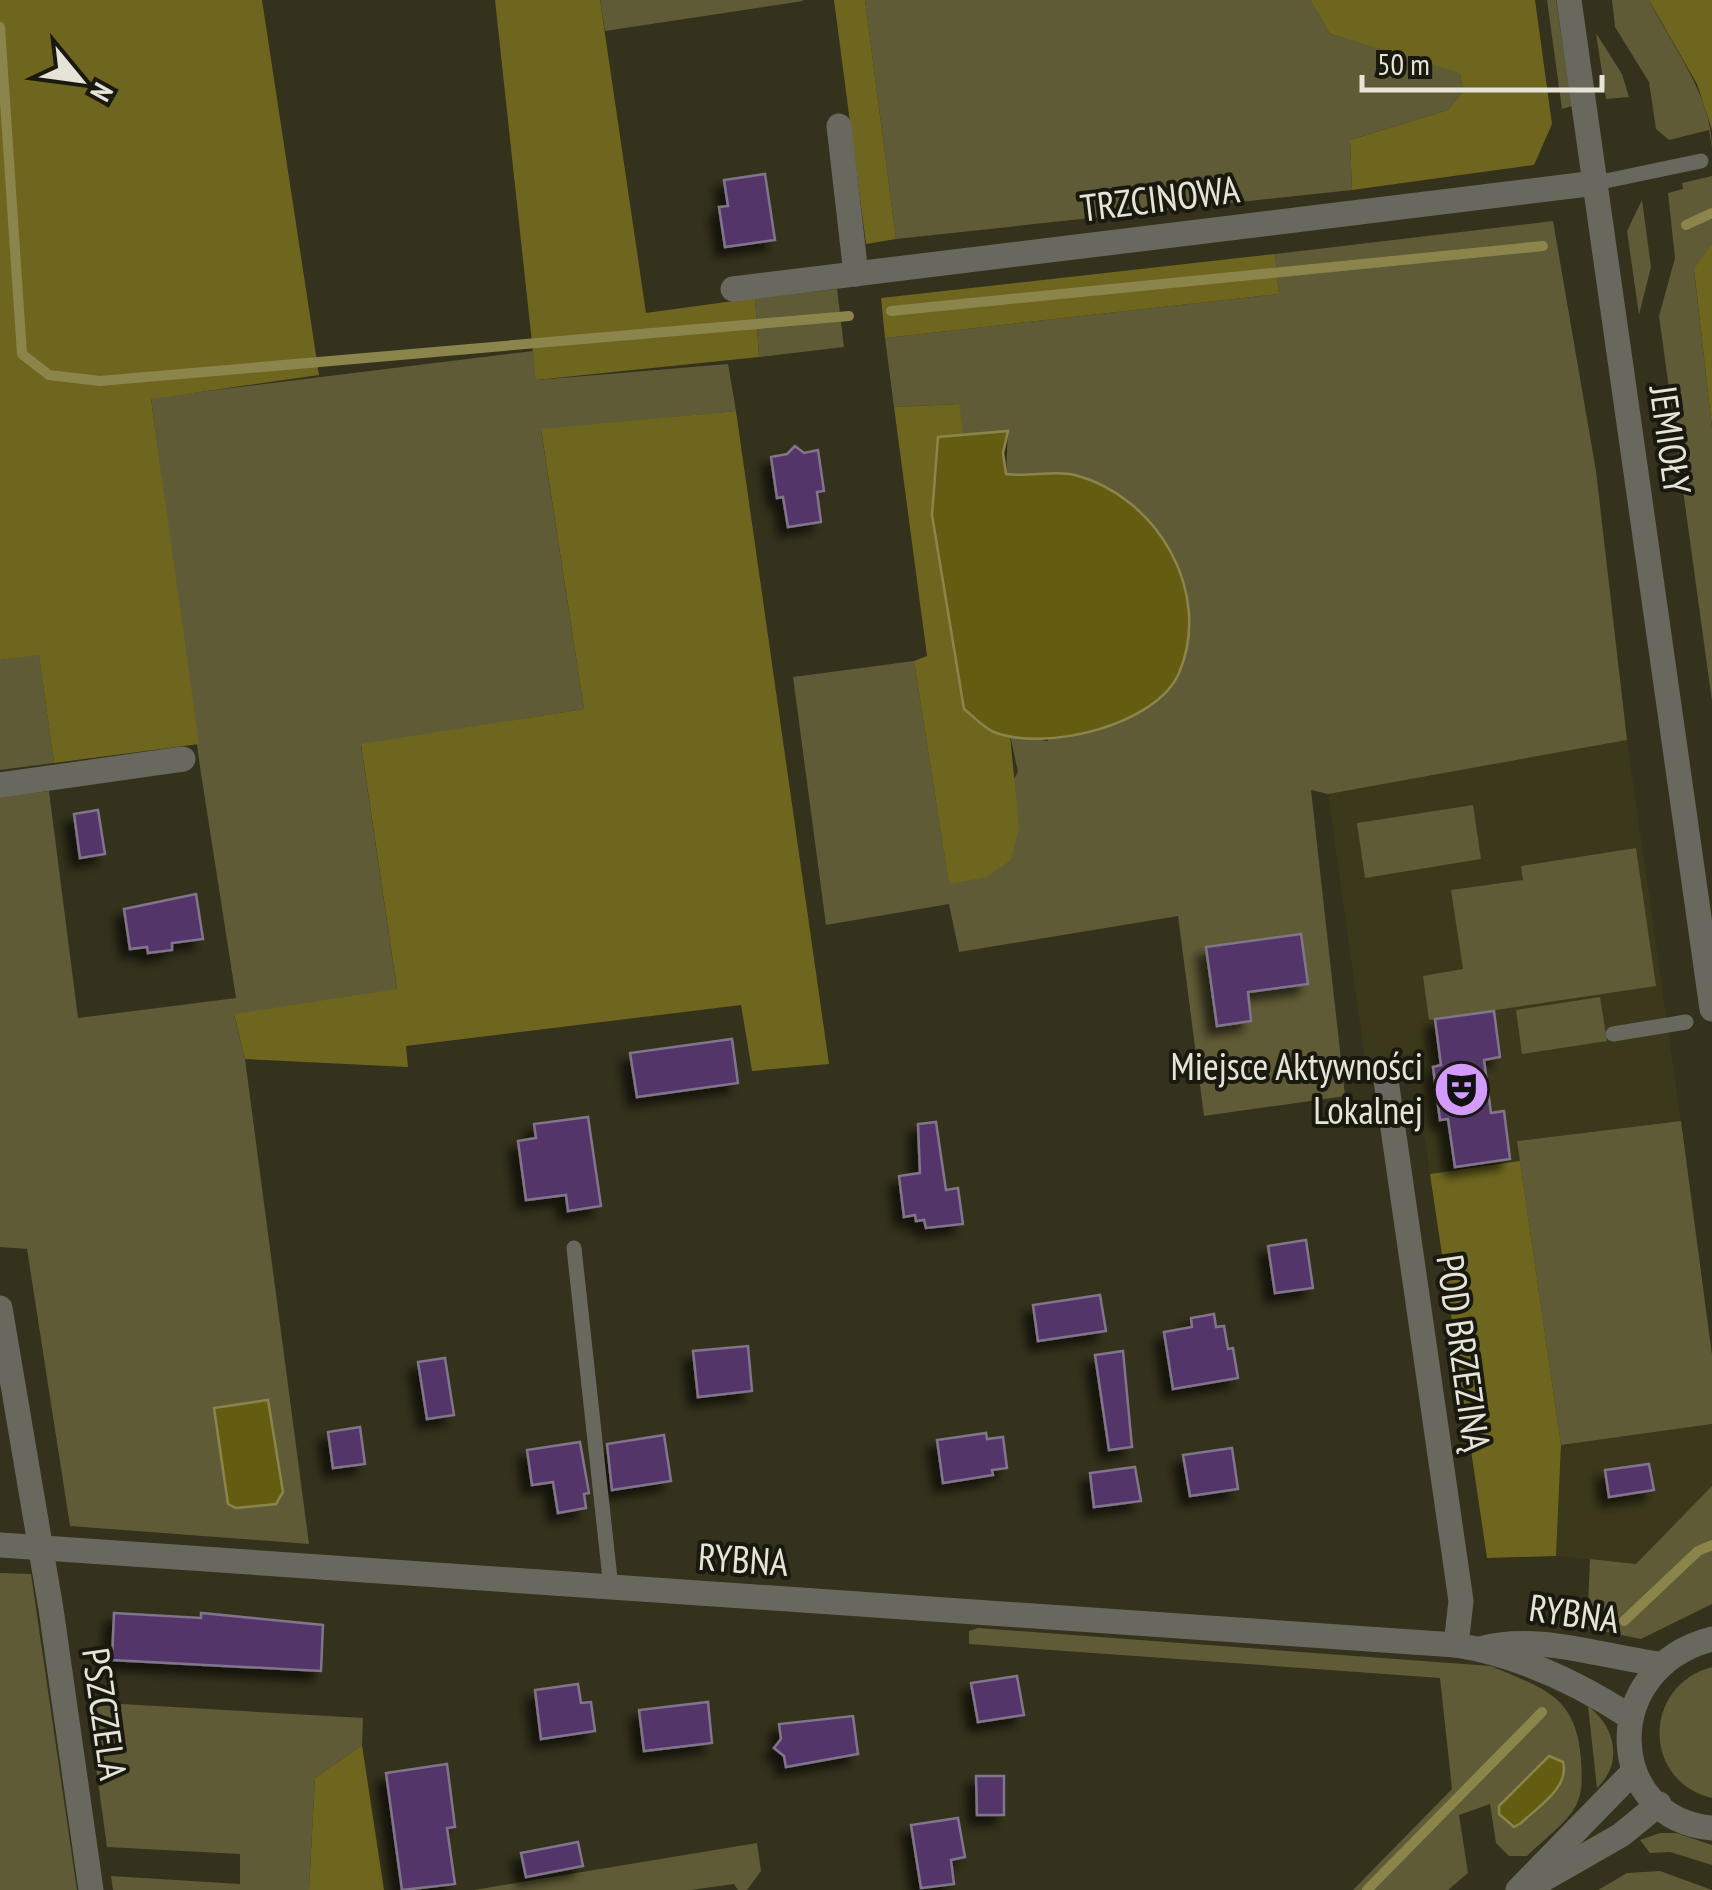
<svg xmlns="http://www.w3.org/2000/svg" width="1712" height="1890" viewBox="0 0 1712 1890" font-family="'PT Sans Narrow',sans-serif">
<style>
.built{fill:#3b381b}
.green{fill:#5f5b36}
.forest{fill:#6e661f}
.water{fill:#645c11;stroke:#8b854c;stroke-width:2.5}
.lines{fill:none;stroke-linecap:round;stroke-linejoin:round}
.stream{stroke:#8b854c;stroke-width:10}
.building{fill:#533669;stroke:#80748a;stroke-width:2.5;filter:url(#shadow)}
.service{stroke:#69685e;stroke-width:15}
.minor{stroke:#69685e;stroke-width:25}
.tertiary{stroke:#69685e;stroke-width:25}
.labels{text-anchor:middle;stroke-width:8;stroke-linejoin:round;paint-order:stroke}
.street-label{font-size:38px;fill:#e5e4d7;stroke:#1a1910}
.poi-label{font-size:38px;fill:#e5e4d7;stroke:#1a1910;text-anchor:end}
</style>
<defs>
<filter id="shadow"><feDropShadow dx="-9" dy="9" stdDeviation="5" flood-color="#0009"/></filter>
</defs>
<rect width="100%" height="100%" fill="#34311c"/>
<g class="built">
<path d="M1627,740L1681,1121L1518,1141L1520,1161L1430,1174L1412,1054L1365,1060L1328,794Z"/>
<path d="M1712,1424V1486L1636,1564L1556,1556L1561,1445Z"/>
</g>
<g class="green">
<path d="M600,0H803V1L605,31Z"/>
<path d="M865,0H1310L1330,34L1460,72L1463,91L1448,110L1350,140L1352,190L896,239Z"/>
<path d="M1547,0H1556L1572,106L1562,109Z"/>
<path d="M1612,0H1649C1673,47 1712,97 1712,148L1709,130L1669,140L1656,129L1649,82L1615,27Z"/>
<path d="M1596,33L1622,74L1629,97L1606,99Z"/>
<path d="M1712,176V243L1694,270L1712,428V701L1659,316L1675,258L1668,193L1683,189L1682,183Z"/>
<path d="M1642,200L1651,267L1639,315L1627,231Z"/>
<path d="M1553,221L1596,471L1627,740L1328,794L1311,790L1345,1096L1204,1116L1178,916L959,952L949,904L826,925L793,677L914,661L949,883L1018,772L1010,735L1048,741L1073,474L1032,478L1006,474L1008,431L964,435L958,404L894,407L885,338L1279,294L1275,254Z"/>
<path d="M837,289L844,347L759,357L755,298Z"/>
<path d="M533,351L537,380L728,364L736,411L541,430L584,709L361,745L397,990L234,1015L245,1059L309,1544L70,1526L27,1249L0,1247V797L49,791L78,1018L236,998L200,767L151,398Z"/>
<path d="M39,654L54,763L0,770V660Z"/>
<path d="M1473,805L1481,859L1365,878L1357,823Z"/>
<path d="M1636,848L1656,986L1429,1020L1423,976L1463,969L1451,890L1523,880L1521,866Z"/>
<path d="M1600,997L1607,1041L1522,1054L1516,1010Z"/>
<path d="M1681,1121L1712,1355V1424L1561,1445L1517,1141Z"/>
<path d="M1712,1486V1604L1641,1639L1587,1628L1590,1559L1636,1564Z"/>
<path d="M0,1573L31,1574L77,1890H0Z"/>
<path d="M978,1628L1491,1666C1544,1689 1576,1695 1581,1759C1582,1778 1584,1795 1572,1812C1560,1828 1541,1842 1527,1856H1509L1496,1843L1490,1804L1459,1815L1468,1873L1448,1890H1353L1452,1789L1440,1678L969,1644V1631Z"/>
<path d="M1712,1667V1798C1641,1781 1643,1685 1712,1667Z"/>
<path d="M87,1702L363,1718L362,1745L315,1778L309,1890H113L111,1876L240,1884V1854L107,1847Z"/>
<path d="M1588,1706C1615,1726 1624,1763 1597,1788Z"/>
<path d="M1660,1833H1676L1712,1845V1865L1670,1852L1650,1853L1640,1840Z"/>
<path d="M757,1843L761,1871L747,1890H738L734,1884L690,1890H474Z"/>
<path d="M1660,1871L1712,1890H1598L1627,1873Z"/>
</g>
<g class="forest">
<path d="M0,0H262L319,375L151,399L199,744L54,763L39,655L0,660Z"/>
<path d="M495,0H600L646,313L755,298L759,357L536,380Z"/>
<path d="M834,0H865L896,239L866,244Z"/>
<path d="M1310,0H1535L1552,124L1534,165L1352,190L1350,140L1448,110L1463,91L1460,73L1330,34Z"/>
<path d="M1649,0H1712V130L1697,84Z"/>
<path d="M1712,243V428L1694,269Z"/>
<path d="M1275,254L1279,294L885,338L881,298Z"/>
<path d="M959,404L964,435L938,438L932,515L964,709L993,732L1010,735L1019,827L1011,860L987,877L949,884L914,661L927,656L894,407Z"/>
<path d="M736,411L829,1064L752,1071L741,1005L406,1046L408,1067L245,1059L234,1014L397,989L361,744L584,709L541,429Z"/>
<path d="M1520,1161L1561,1445L1556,1556L1487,1558L1430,1174Z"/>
<path d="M362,1745L384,1890H309L315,1778Z"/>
</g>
<g class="water">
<path d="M1008,431L1003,453L1006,474C1027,477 1057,470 1075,475C1158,497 1213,593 1179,673C1156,726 1044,752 994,732C984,728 973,716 964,709L932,515L938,437Z"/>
<path d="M268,1400L283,1492L276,1504L236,1508L228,1504L214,1408Z"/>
<path d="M1549,1756L1563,1762C1570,1787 1538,1807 1521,1823L1514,1827L1499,1814V1806Z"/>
</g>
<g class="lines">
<g class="stream">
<path d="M0,27L22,354L49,375L100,381L849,316"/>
<path d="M1686,225L1712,213"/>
<path d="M891,311L1543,246"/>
<path d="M1624,1621L1698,1551L1712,1545"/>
<path d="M1367,1890L1542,1712"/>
</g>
</g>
<g class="building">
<path d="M765,174L775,240L725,247L719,207L728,206L724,180Z"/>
<path d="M795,446L804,453L818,450L824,491L817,492L821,522L788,527L783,497L777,498L771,457L787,454Z"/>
<path d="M98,810L105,854L80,858L74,814Z"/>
<path d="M196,894L203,939L172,943V950L148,953L147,947L130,949L124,909Z"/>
<path d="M1301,934L1308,984L1248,992L1251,1021L1217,1026L1206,947Z"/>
<path d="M1494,1011L1500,1057L1484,1060L1491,1113L1504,1111L1510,1159L1455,1167L1448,1119L1440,1120L1433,1067L1441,1065L1435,1019Z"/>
<path d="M732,1039L738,1083L637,1097L630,1053Z"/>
<path d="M588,1117L601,1206L568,1211L566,1195L526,1200L518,1141L536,1138L534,1124Z"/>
<path d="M936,1122L946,1190L958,1188L963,1224L926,1228L924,1220L916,1221L915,1215L904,1217L899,1176L920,1173L918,1124Z"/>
<path d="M1306,1240L1313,1288L1275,1293L1268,1246Z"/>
<path d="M1100,1295L1106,1331L1038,1341L1033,1305Z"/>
<path d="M1214,1314L1216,1327L1224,1326L1228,1349L1233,1348L1238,1378L1173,1389L1164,1332L1192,1327L1191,1318Z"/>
<path d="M748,1346L752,1391L698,1397L693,1351Z"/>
<path d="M1123,1351L1132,1447L1109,1450L1095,1355Z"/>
<path d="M445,1358L454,1415L427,1419L418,1362Z"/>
<path d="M360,1427L365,1464L333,1468L328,1432Z"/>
<path d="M986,1433L987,1439L1003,1437L1007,1468L992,1470L993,1475L943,1483L937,1440Z"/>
<path d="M664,1435L671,1481L612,1490L607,1444Z"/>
<path d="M580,1442L589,1493L584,1494L586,1508L558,1513L553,1482L532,1485L527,1450Z"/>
<path d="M1232,1448L1238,1489L1190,1496L1183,1455Z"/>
<path d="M1649,1464L1654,1490L1609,1497L1605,1470Z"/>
<path d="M1135,1467L1141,1501L1094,1507L1090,1473Z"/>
<path d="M114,1613L201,1618V1613L323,1625L321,1671L112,1660Z"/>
<path d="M1017,1676L1024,1715L978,1722L971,1683Z"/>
<path d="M578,1684L581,1703L591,1702L595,1731L541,1739L535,1690Z"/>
<path d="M708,1702L712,1743L644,1751L639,1710Z"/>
<path d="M853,1716L858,1754L786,1767L784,1756L774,1748L781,1739L779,1724Z"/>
<path d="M447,1764L455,1827L447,1828L455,1884L402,1890L386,1773Z"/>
<path d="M976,1776H1004V1815H977Z"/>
<path d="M958,1818L965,1857L951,1860L954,1884L921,1888L911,1825Z"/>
<path d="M578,1842L583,1866L526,1877L521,1853Z"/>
</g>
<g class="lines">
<g class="service">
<path d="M1596,183L1701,161"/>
<path d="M1613,1034L1686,1022"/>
<path d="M574,1248L611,1588"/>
</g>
<g class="minor">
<path d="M839,126L856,274"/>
<path d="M733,289L1596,183"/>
<path d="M0,785L183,759"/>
<path d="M1385,1073L1461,1601L1456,1645"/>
<path d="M0,1308L51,1609L91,1890"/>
<path d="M0,1545L1456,1645C1518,1655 1578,1683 1630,1717"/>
<path d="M1480,1649C1537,1633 1600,1656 1658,1664"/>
</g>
<g class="tertiary">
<path d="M1569,0L1712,1009"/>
<path d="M1712,1639C1598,1668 1605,1819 1712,1828"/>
<path d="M1537,1883L1621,1835L1659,1804"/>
<path d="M1518,1890L1634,1771"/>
</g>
</g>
<defs>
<symbol id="theatre-disc" viewBox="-11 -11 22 22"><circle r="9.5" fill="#d39cfc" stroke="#1a1910"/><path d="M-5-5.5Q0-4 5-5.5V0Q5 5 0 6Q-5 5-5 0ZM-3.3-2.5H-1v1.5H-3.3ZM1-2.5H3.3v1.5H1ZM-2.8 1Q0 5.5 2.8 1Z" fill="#111"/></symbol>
</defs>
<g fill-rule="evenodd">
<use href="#theatre-disc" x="1430" y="1058" width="63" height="63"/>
</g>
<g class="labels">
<g class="street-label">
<text transform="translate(1160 199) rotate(-7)" y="13">TRZCINOWA</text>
<text transform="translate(1670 440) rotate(82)" y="13">JEMIOŁY</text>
<text transform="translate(1463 1353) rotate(82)" y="13">POD BRZEZINĄ</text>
<text transform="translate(743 1560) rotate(4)" y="13">RYBNA</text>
<text transform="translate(1574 1614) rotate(8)" y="13">RYBNA</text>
<text transform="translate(104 1714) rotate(82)" y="13">PSZCZELA</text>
</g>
<g class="poi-label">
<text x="1423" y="1080">Miejsce Aktywności<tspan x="1423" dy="44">Lokalnej</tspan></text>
</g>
</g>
<g transform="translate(80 80) rotate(119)" stroke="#1a1910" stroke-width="8" paint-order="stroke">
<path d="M0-8L18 38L0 25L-18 38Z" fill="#e5e4d7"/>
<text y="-15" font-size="28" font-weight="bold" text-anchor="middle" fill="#e5e4d7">N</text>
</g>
<path d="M1362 75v15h240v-15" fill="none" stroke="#e5e4d7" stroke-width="5"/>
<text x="1377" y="75" font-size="30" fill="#e5e4d7" stroke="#1a1910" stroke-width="8" paint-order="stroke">50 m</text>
</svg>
